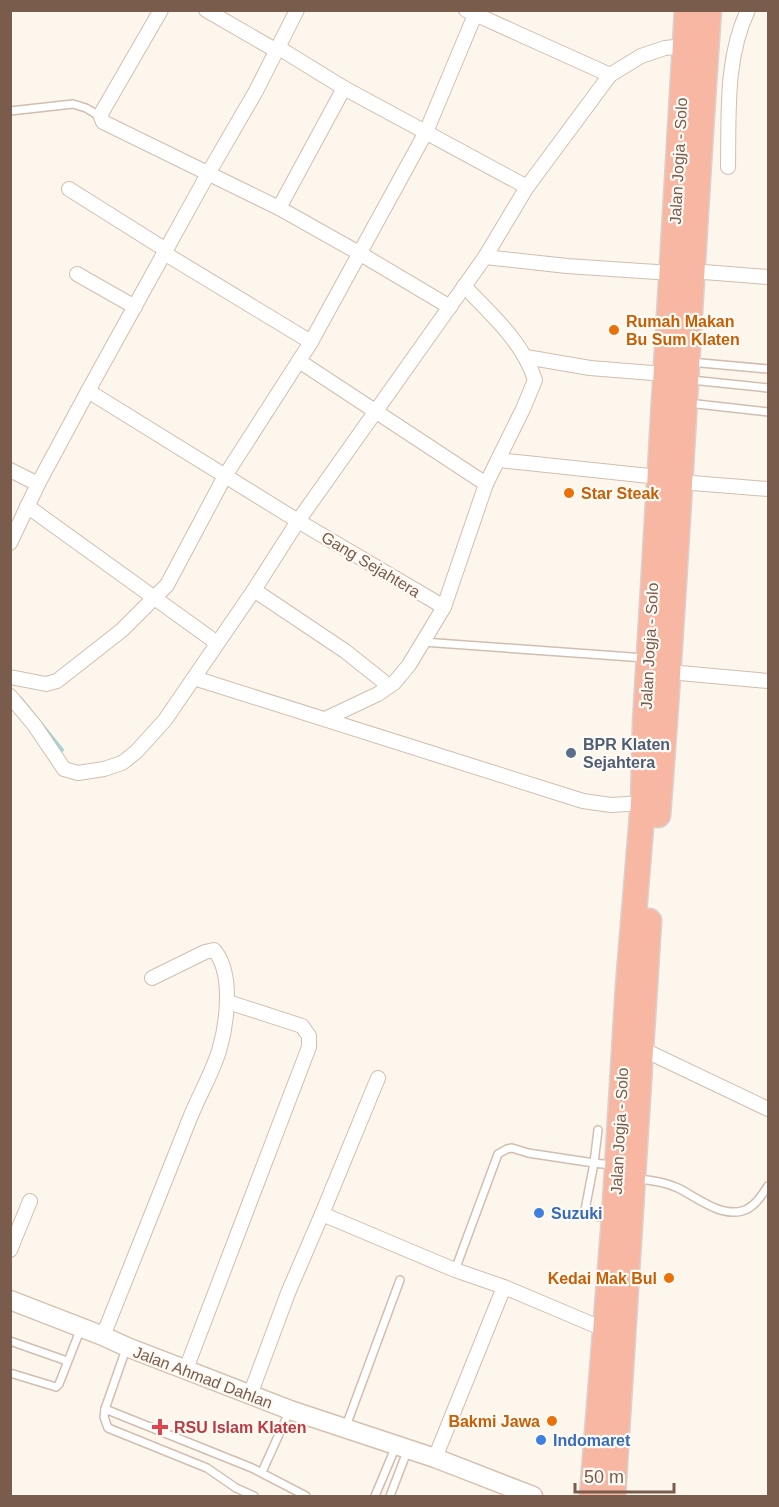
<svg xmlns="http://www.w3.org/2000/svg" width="779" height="1507" viewBox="0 0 779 1507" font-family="Helvetica,sans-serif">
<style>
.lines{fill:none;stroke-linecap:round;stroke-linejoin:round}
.stream{stroke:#a5d3da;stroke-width:4}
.lane-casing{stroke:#d1beb0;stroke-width:10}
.street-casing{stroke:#d1beb0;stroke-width:16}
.secondary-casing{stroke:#d6c0b0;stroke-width:21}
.highway-casing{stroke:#dad1cd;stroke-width:27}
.lane{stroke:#fff;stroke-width:7}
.street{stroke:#fff;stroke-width:14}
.secondary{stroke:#fff;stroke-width:18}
.highway{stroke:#f7b7a3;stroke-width:24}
.food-dot{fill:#e8710a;stroke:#fffaf3;stroke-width:2}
.service-dot{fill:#5c6f8a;stroke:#fffaf3;stroke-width:2}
.shop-dot{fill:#3f7fe0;stroke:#fffaf3;stroke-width:2}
.health-dot{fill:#e0444e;stroke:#fffaf3;stroke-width:2}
.labels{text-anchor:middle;stroke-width:4.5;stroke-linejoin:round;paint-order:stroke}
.street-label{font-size:16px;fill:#7a5c4d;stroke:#fffaf3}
.food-label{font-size:16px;font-weight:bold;fill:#c56008;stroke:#fffaf3;text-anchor:start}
.service-label{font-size:16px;font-weight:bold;fill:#4e5e75;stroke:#fffaf3;text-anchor:start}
.shop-label{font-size:16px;font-weight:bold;fill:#366cbe;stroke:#fffaf3;text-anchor:start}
.health-label{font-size:16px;font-weight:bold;fill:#be3a42;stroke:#fffaf3;text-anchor:start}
</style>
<rect width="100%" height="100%" fill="#fdf6ec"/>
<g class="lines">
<path class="stream" d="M20,698L62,750"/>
<defs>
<g id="lane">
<path d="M10,111L73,104L86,108L101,117"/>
<path d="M690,362L768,369"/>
<path d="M691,380L768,388"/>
<path d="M688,403L768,412"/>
<path d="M423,642L645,658"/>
<path d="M637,1179C652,1180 665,1182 678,1188C696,1197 720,1217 742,1211C754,1208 762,1195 768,1186"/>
<path d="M610,1219L590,1215L585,1210L594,1163L612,1165"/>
<path d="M455,1270L498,1154L507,1149L512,1148L528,1153L594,1163L598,1130"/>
<path d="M10,1341L67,1361"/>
<path d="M126,1349L105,1409L104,1417L108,1428L207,1468L236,1488L254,1496"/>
<path d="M10,1373L56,1387L59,1384L81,1328"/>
<path d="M105,1409L252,1468L306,1496"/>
<path d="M346,1426L400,1280"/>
<path d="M262,1472L290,1410"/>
<path d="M375,1496L396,1446"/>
<path d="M390,1496L408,1449"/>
</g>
<g id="street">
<path d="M161,10L102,112L101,117L103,122L279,208L359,253L450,307"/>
<path d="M206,10L277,51"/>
<path d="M466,10L610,75"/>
<path d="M279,48L344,88L527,187"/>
<path d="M728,167C729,115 725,58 748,10"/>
<path d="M69,189L166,250"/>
<path d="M279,208L344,88"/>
<path d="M164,253L311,342"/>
<path d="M485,257L567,266L671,273"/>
<path d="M691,271L768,277"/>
<path d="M77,274L135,307"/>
<path d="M526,357L590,368L665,374"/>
<path d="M299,361L486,484"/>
<path d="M88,391L298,521L444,607"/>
<path d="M499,460L659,477"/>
<path d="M10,470L38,484"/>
<path d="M680,482L768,489"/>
<path d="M27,506L217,643"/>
<path d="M10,543L38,484L88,391L209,172L256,91L297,10"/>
<path d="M254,590L345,651L389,686"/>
<path d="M669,672L768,681"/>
<path d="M10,677L46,684L57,681L122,630L167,585L225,476L311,342L426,132L477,10"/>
<path d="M194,678L583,801L611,805L643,803"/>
<path d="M10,696L35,726L64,769L78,773L104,769L122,763L136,752L165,720L254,590L298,521L485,257L527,187L610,75L641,56L665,48L684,46"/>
<path d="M325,719L378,694L394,683L409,665L444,607L486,484L523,409L535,380C523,342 491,314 464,286"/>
<path d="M642,1049L768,1109"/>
<path d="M322,1214L455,1270L504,1287"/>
<path d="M10,1250L30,1201"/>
<path d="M103,1336C131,1265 160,1194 188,1123C197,1099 211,1076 219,1051C227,1024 234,973 214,950L205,952L152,978"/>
<path d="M186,1369L309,1047V1036L302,1026L228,1002"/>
<path d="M250,1395L288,1293L322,1214L378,1078"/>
<path d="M435,1458L504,1287L606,1330"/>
</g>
<path id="secondary" d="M10,1300L103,1336L127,1347L290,1410L435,1458L533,1496"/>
<g id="highway">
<path d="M658,815C679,547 690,278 709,10"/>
<path d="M592,1496L614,1219L628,986L643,803L645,724L687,10"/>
<path d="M613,1496L649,921"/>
</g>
</defs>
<use href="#lane" class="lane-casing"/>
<use href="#street" class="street-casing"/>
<use href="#secondary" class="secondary-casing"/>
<use href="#highway" class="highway-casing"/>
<use href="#lane" class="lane"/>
<use href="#street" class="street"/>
<use href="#secondary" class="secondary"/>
<use href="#highway" class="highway"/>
</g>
<g class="food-dot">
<circle cx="614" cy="330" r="6"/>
<circle cx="569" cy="493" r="6"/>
<circle cx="669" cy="1278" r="6"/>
<circle cx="552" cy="1421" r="6"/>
</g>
<circle class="service-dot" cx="571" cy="753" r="6"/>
<g class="shop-dot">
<circle cx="539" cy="1213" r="6"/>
<circle cx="541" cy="1440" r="6"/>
</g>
<path class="health-dot" d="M157 1418h6v6h6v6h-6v6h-6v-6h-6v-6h6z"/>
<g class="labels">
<g class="street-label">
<text transform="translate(678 161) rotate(-87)" y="6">Jalan Jogja - Solo</text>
<text transform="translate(371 564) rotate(31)" y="6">Gang Sejahtera</text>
<text transform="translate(649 646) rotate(-87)" y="6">Jalan Jogja - Solo</text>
<text transform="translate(619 1131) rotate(-87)" y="6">Jalan Jogja - Solo</text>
<text transform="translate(203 1377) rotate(21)" y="6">Jalan Ahmad Dahlan</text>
</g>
<g class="food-label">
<text x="626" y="327">Rumah Makan<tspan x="626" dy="18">Bu Sum Klaten</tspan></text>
<text x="581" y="499">Star Steak</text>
<text x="657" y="1284" text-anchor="end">Kedai Mak Bul</text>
<text x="540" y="1427" text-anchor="end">Bakmi Jawa</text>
</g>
<g class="service-label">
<text x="583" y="750">BPR Klaten<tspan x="583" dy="18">Sejahtera</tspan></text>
</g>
<g class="shop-label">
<text x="551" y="1219">Suzuki</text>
<text x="553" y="1446">Indomaret</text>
</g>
<g class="health-label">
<text x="174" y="1433">RSU Islam Klaten</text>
</g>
</g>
<rect width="779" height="1507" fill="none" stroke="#7a5c4d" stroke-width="24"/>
<path d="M575 1483v9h99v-9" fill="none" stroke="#7a5c4d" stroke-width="3"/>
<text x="584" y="1483" font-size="18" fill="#7a5c4d" stroke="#fffaf3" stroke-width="4.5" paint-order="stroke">50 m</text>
</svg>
